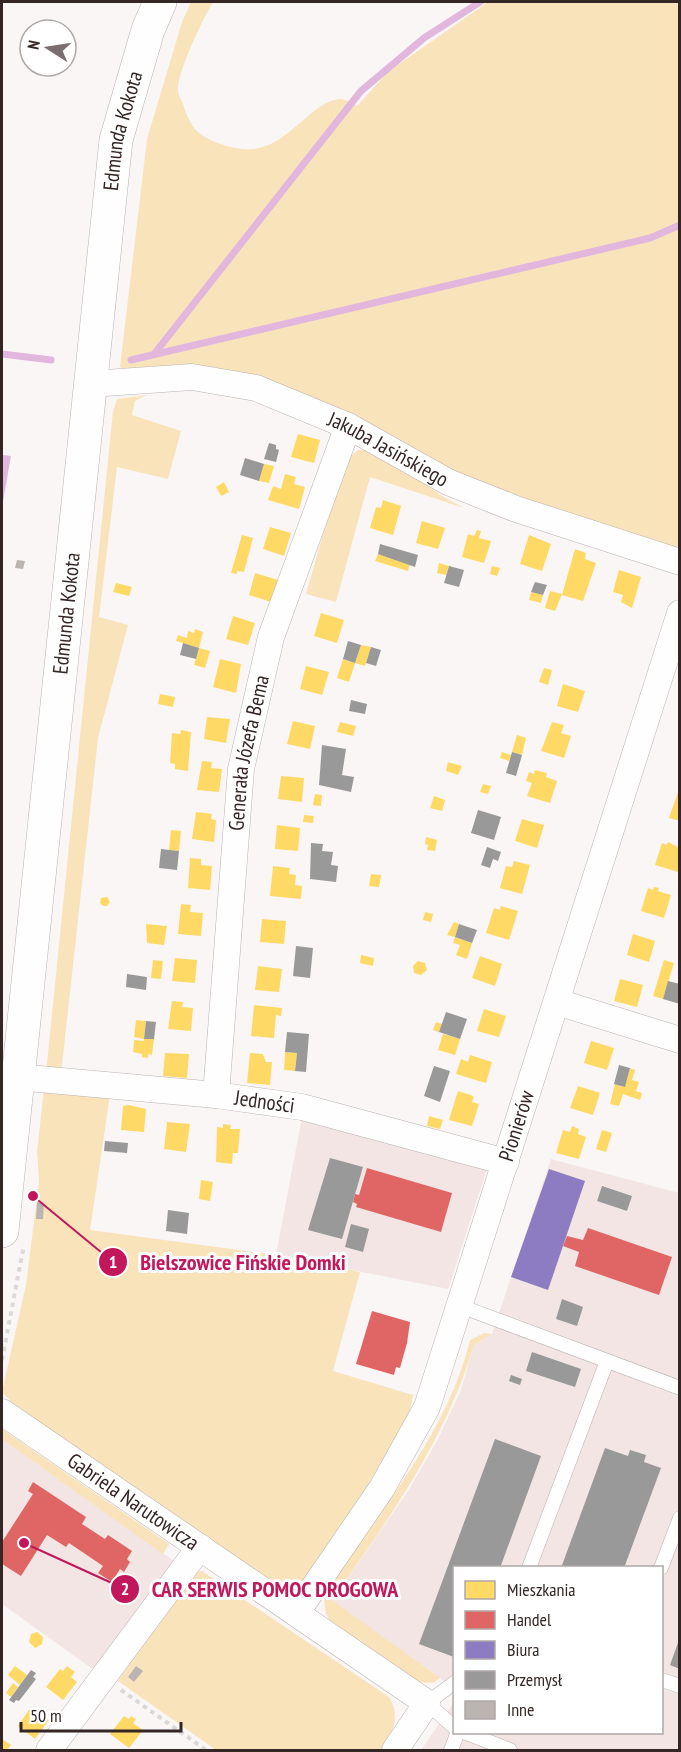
<svg xmlns="http://www.w3.org/2000/svg" width="681" height="1752" viewBox="0 0 681 1752" font-family="'PT Sans Narrow',sans-serif">
<style>
.built{fill:#f2e5e4}
.green{fill:#f9e3bb}
.water{fill:#e2b7de}
.homes{fill:#ffd966}
.shops{fill:#e06666}
.offices{fill:#8e7cc3}
.industry{fill:#999}
.lines{fill:none;stroke-linecap:round;stroke-linejoin:round}
.stream{stroke:#e2b7de;stroke-width:7}
.building{fill:#bbb4b1}
.lane-casing{stroke:#bbb2b1;stroke-width:15}
.street-casing{stroke:#bbb2b1;stroke-width:27}
.secondary-casing{stroke:#bbb2b1;stroke-width:34}
.path{stroke:#dbd8d8;stroke-width:4;stroke-dasharray:4.5 4.5;stroke-linecap:butt}
.lane{stroke:#fefefe;stroke-width:14}
.street{stroke:#fefefe;stroke-width:26}
.secondary{stroke:#fefefe;stroke-width:33}
.labels{text-anchor:middle;stroke-width:6;stroke-linejoin:round;paint-order:stroke}
.street-label{font-size:21px;fill:#342624;stroke:#fff}
.leader{fill:none;stroke:#c2185b;stroke-width:2}
.callout-dot{fill:#c2185b;stroke:#fff;stroke-width:2}
.mark-label{font-size:18px;text-anchor:middle;font-weight:bold;fill:#fff}
.callout-label{font-size:22px;text-anchor:middle;font-weight:bold;fill:#c2185b;stroke:#fff;stroke-width:6;stroke-linejoin:round;paint-order:stroke}
</style>
<rect width="100%" height="100%" fill="#fbf6f6"/>
<g class="built">
<path d="M302,1117L487,1169L448,1289L276,1255Z"/>
<path d="M551,1159L679,1193V1750H421L454,1702V1732H662V1568H454V1688L332,1601L408,1491L437,1441L461,1390L474,1345L492,1334Z"/>
<path d="M2,1439L174,1561L94,1670L2,1604Z"/>
</g>
<g class="green">
<path d="M191,2H213C203,19 177,72 178,91C178,95 182,100 183,104C186,113 190,125 198,132C211,143 238,151 254,149C289,145 313,100 340,99C346,99 352,104 357,106L389,71L488,2H679V548L673,550L533,505L183,366L129,371L120,367L147,139L182,22Z"/>
<path d="M147,395L135,401L132,415L181,431L168,479L117,467L99,617L128,625L98,738L61,1074L46,1073L113,411L117,399Z"/>
<path d="M358,450H366L407,472L442,496L464,508L370,477L336,602L306,594L344,461Z"/>
<path d="M44,1088L110,1095L90,1230L276,1255L360,1272L333,1371L413,1395L409,1416L315,1572L302,1583H274L24,1415L2,1392L26,1285L39,1182L37,1152Z"/>
<path d="M484,1333L492,1334L474,1345C444,1443 390,1517 332,1600L440,1678L433,1683L419,1682L331,1623C322,1610 323,1598 330,1585C382,1509 448,1431 470,1340Z"/>
<path d="M2,1429L169,1544L163,1554L2,1439Z"/>
<path d="M202,1571L389,1697C401,1716 393,1734 381,1750H216L118,1681L193,1572Z"/>
</g>
<path class="water" d="M2,455L11,456L2,507Z"/>
<g class="homes">
<path d="M298,434L320,440L314,463L291,457Z"/>
<path d="M264,464L274,466L269,483L259,481Z"/>
<path d="M285,474L296,477L294,484L305,487L299,509L268,500L273,486L281,489Z"/>
<path d="M224,482L229,492L221,496L216,487Z"/>
<path d="M383,500L401,506L393,535L370,528L376,507L381,508Z"/>
<path d="M422,521L445,528L438,549L416,543Z"/>
<path d="M270,527L291,533L284,556L263,549Z"/>
<path d="M477,530L481,531L479,538L491,541L484,563L462,557L468,534L474,536Z"/>
<path d="M242,535L253,538L244,572L237,571V574L231,573Z"/>
<path d="M529,535L551,544L542,571L520,564Z"/>
<path d="M575,549L586,553L585,559L596,563L583,601L562,595Z"/>
<path d="M378,554L410,563L408,571L375,561Z"/>
<path d="M439,563L449,566L446,575L437,573Z"/>
<path d="M492,566L500,568L497,576L490,574Z"/>
<path d="M619,570L641,577L632,608L621,602L623,595L613,592Z"/>
<path d="M255,573L278,580L271,602L249,595Z"/>
<path d="M116,583L132,587L129,596L113,592Z"/>
<path d="M550,591L562,594L555,611L545,608Z"/>
<path d="M531,592L543,595L541,603L529,600Z"/>
<path d="M321,613L344,620L337,643L314,636Z"/>
<path d="M233,616L255,623L248,645L226,639Z"/>
<path d="M195,629L203,632L199,648L210,651L205,668L194,665L199,648L176,641L178,635L187,638L188,631L194,633Z"/>
<path d="M361,645L371,647L365,666L355,663Z"/>
<path d="M220,659L241,664L236,693L213,687Z"/>
<path d="M343,659L355,663L349,682L337,678Z"/>
<path d="M306,666L329,672L322,695L300,689Z"/>
<path d="M544,668L552,670L548,685L539,682Z"/>
<path d="M563,684L585,691L578,712L557,706Z"/>
<path d="M160,694L175,697L173,707L158,704Z"/>
<path d="M207,717L230,719L226,743L204,739Z"/>
<path d="M293,721L315,726L310,749L287,744Z"/>
<path d="M340,722L356,726L353,736L337,732Z"/>
<path d="M552,722L564,725L561,733L571,736L564,758L541,751Z"/>
<path d="M181,730L191,732L188,771L175,769V764L170,763L172,733L180,734Z"/>
<path d="M517,735L526,738L522,755L512,752Z"/>
<path d="M502,752L511,755L509,761L500,758Z"/>
<path d="M202,761L212,762L211,768L222,769L219,792L197,790Z"/>
<path d="M448,762L462,766L458,775L446,771Z"/>
<path d="M535,770L547,773L546,777L557,781L550,803L527,796L532,783L526,781L529,772L534,774Z"/>
<path d="M281,776L304,778L302,802L278,799Z"/>
<path d="M483,784L491,786L488,794L480,792Z"/>
<path d="M680,786V821L669,818Z"/>
<path d="M315,794L322,795L321,806L313,805Z"/>
<path d="M434,796L445,800L442,811L430,808Z"/>
<path d="M196,812L212,814L211,819L216,820L214,842L192,839Z"/>
<path d="M304,815L314,816L313,823L303,822Z"/>
<path d="M522,819L544,825L537,848L515,841Z"/>
<path d="M277,825L300,828L298,851L275,849Z"/>
<path d="M171,830L181,831L179,851L169,850Z"/>
<path d="M426,837L437,840L435,851L427,850L428,845L425,844Z"/>
<path d="M668,842L680,848L678,872L655,865L662,843L667,845Z"/>
<path d="M190,858L201,859V865L212,866L210,890L188,888Z"/>
<path d="M514,861L530,865L522,894L500,888L506,866L512,867Z"/>
<path d="M273,866L290,868L289,874L296,875L295,885L302,886L301,899L270,896Z"/>
<path d="M371,874L381,875L379,887L369,886Z"/>
<path d="M654,887L659,888L658,891L671,895L664,918L641,911L648,888L653,890Z"/>
<path d="M107,897L110,902L107,906H103L100,903L101,898Z"/>
<path d="M181,904L191,905L190,912L203,913L201,936L178,934Z"/>
<path d="M501,906L518,911L509,940L486,933L494,908L500,910Z"/>
<path d="M425,912L433,914L431,922L423,920Z"/>
<path d="M262,919L286,921L284,944L260,942Z"/>
<path d="M454,922L459,924L455,937L447,935Z"/>
<path d="M146,924L167,926L164,945L147,943Z"/>
<path d="M633,934L655,941L649,962L627,955Z"/>
<path d="M455,937L472,943L467,959L456,955L460,945L453,943Z"/>
<path d="M361,955L374,958L373,966L360,963Z"/>
<path d="M480,956L502,964L495,986L472,978Z"/>
<path d="M175,958L197,960L195,983L172,981Z"/>
<path d="M153,960L163,961L161,979L151,978Z"/>
<path d="M664,960L674,963L663,999L653,996Z"/>
<path d="M418,961L425,963L427,970L421,975L414,973L413,966Z"/>
<path d="M258,966L282,969L279,992L255,990Z"/>
<path d="M620,979L643,985L637,1007L614,1001Z"/>
<path d="M172,1001L183,1002L182,1007L193,1008L191,1031L168,1029Z"/>
<path d="M254,1005L282,1008L281,1016L276,1015L274,1038L251,1036Z"/>
<path d="M484,1009L506,1016L499,1037L477,1031Z"/>
<path d="M136,1020L146,1021L144,1039L134,1037Z"/>
<path d="M436,1022L442,1024L439,1032L433,1030Z"/>
<path d="M443,1034L460,1039L455,1055L438,1050Z"/>
<path d="M144,1039H154L152,1055L148,1054V1058L142,1057V1054L133,1052L134,1040L144,1041Z"/>
<path d="M591,1041L614,1048L607,1070L584,1063Z"/>
<path d="M285,1052L297,1053L295,1071L284,1070Z"/>
<path d="M165,1053L189,1054L187,1078L163,1076Z"/>
<path d="M250,1053L263,1054L266,1062H272L270,1085L247,1083Z"/>
<path d="M470,1055L492,1062L486,1083L456,1074L461,1059L468,1062Z"/>
<path d="M630,1068L635,1070L632,1080L639,1082L636,1091L642,1093L640,1100L623,1094L619,1106L610,1104L615,1084L625,1087Z"/>
<path d="M578,1086L600,1093L593,1115L570,1108Z"/>
<path d="M458,1091L471,1095L474,1097L472,1102L479,1104L472,1126L449,1120Z"/>
<path d="M129,1105L146,1109L144,1132L121,1130L123,1106Z"/>
<path d="M429,1116L443,1120L440,1129L427,1126Z"/>
<path d="M167,1122L190,1124L186,1152L164,1149Z"/>
<path d="M223,1124L231,1125L230,1129H240L238,1153H233L232,1164L216,1162L217,1127L223,1128Z"/>
<path d="M572,1126L579,1129L578,1134L586,1137L579,1159L556,1153L563,1130L570,1132Z"/>
<path d="M602,1130L612,1133L606,1152L596,1149Z"/>
<path d="M201,1180L213,1182L210,1201L199,1199Z"/>
<path d="M37,1632L43,1637L42,1644L35,1648L29,1642L31,1634Z"/>
<path d="M15,1666L27,1675L20,1685L8,1675Z"/>
<path d="M67,1666L75,1672L71,1677L77,1682L63,1700L46,1687L60,1669L63,1671Z"/>
<path d="M13,1683L18,1687L11,1697L6,1693Z"/>
<path d="M31,1707L49,1720L35,1739L18,1726Z"/>
<path d="M124,1716L129,1719L131,1716L136,1719L133,1723L143,1730L129,1748L110,1734Z"/>
<path d="M2,1739L11,1745L7,1750H2Z"/>
</g>
<g class="shops">
<path d="M367,1168L452,1193L441,1232L356,1207L357,1204L353,1202L355,1194L359,1195Z"/>
<path d="M588,1228L672,1257L659,1295L575,1266L579,1252L563,1246L567,1236L583,1240Z"/>
<path d="M372,1311L410,1322L407,1343L400,1368L396,1367L394,1375L356,1364Z"/>
<path d="M33,1482L86,1517L82,1524L105,1539L108,1535L132,1551L127,1559L130,1562L124,1572L120,1569L112,1582L98,1573L103,1566L69,1543L66,1547L47,1535L21,1576L2,1564V1542L33,1494L28,1491Z"/>
</g>
<path class="offices" d="M549,1169L585,1181L548,1290L511,1277Z"/>
<g class="industry">
<path d="M269,443L276,445V449L279,450L276,462L264,459Z"/>
<path d="M245,458L264,464L259,481L240,475Z"/>
<path d="M380,544L418,555L415,567L378,554Z"/>
<path d="M449,566L464,570L459,587L444,583Z"/>
<path d="M535,582L547,585L543,595L531,592Z"/>
<path d="M348,641L361,645L355,663L343,659Z"/>
<path d="M183,643L199,648L196,659L180,655Z"/>
<path d="M371,647L381,650L376,666L366,663Z"/>
<path d="M351,700L367,704L365,714L349,711Z"/>
<path d="M322,745L346,749L342,775L354,777L351,792L319,785Z"/>
<path d="M512,752L522,755L516,776L506,773Z"/>
<path d="M478,810L501,817L494,840L471,833Z"/>
<path d="M311,843L323,844L322,851L333,852L331,865L338,866L336,882L310,879Z"/>
<path d="M487,847L501,852L498,861L493,859L490,868L481,865Z"/>
<path d="M161,849L179,851L177,870L159,868Z"/>
<path d="M459,924L477,930L472,943L455,937Z"/>
<path d="M296,946L313,948L310,978L293,976Z"/>
<path d="M127,974L147,977L146,990L126,987Z"/>
<path d="M668,981L680,984V1004L663,999Z"/>
<path d="M446,1012L467,1019L460,1039L439,1032Z"/>
<path d="M146,1021L156,1022L154,1039H144Z"/>
<path d="M287,1032L309,1034L306,1072L295,1071L297,1053L285,1052Z"/>
<path d="M619,1065L630,1068L625,1087L614,1084Z"/>
<path d="M434,1066L450,1071L440,1102L424,1096Z"/>
<path d="M105,1141L128,1143L127,1153L104,1151Z"/>
<path d="M330,1158L363,1167L342,1239L308,1230Z"/>
<path d="M602,1186L632,1196L627,1211L597,1201Z"/>
<path d="M168,1210L189,1213L187,1234L166,1231Z"/>
<path d="M351,1224L369,1229L363,1252L345,1247Z"/>
<path d="M562,1299L583,1307L577,1326L556,1319Z"/>
<path d="M532,1352L581,1369L575,1387L526,1371Z"/>
<path d="M511,1375L522,1379L520,1385L509,1381Z"/>
<path d="M495,1439L541,1456L500,1568H454V1657L419,1644Z"/>
<path d="M605,1448L628,1456L630,1450L646,1455L644,1462L661,1468L624,1568H561Z"/>
<path d="M679,1640H680V1669L670,1665Z"/>
<path d="M31,1670L36,1673L33,1677L36,1679L19,1701L16,1700L14,1703L9,1700Z"/>
</g>
<g class="lines">
<g class="stream">
<path d="M155,353L361,91L424,38L480,2"/>
<path d="M2,354L51,360"/>
<path d="M131,360L650,238L680,225"/>
</g>
</g>
<g class="building">
<path d="M17,560L25,561L23,569L15,568Z"/>
<path d="M37,1202L44,1203L43,1219H36Z"/>
<path d="M136,1666L143,1671L134,1682L128,1677Z"/>
</g>
<g class="lines">
<defs>
<g id="lane">
<path d="M460,1306L680,1388"/>
<path d="M529,1568L607,1361"/>
<path d="M661,1568L680,1518"/>
<path d="M662,1680L680,1686"/>
<path d="M454,1683L427,1703L454,1727"/>
<path d="M464,1732L510,1750"/>
<path d="M451,1750L458,1732"/>
</g>
<g id="street">
<path id="s1" d="M91,384L192,377L256,388L348,426L448,482L516,509L680,562"/>
<path d="M557,1002L680,1040"/>
<path id="s2" d="M17,1077L216,1095L302,1107L506,1162"/>
<path id="s3" d="M216,1095L241,769L271,637L348,426"/>
<path id="s4" d="M2,1412L427,1703L395,1750"/>
<path id="s5" d="M297,1612L382,1488L427,1407L680,613"/>
<path d="M49,1750L200,1547"/>
</g>
<g id="secondary">
<path id="s6" d="M2,1231L116,140L148,30L160,2"/>
</g>
</defs>
<use href="#lane" class="lane-casing"/>
<use href="#street" class="street-casing"/>
<use href="#secondary" class="secondary-casing"/>
<g class="path">
<path d="M2,1360L24,1245"/>
<path d="M121,1690L206,1750"/>
</g>
<use href="#lane" class="lane"/>
<use href="#street" class="street"/>
<use href="#secondary" class="secondary"/>
</g>
<g class="labels">
<g class="street-label">
<text dy="7" stroke="none"><textPath href="#s6" startOffset="1107">Edmunda Kokota</textPath></text>
<text dy="7" stroke="none"><textPath href="#s1" startOffset="312">Jakuba Jasińskiego</textPath></text>
<text dy="7" stroke="none"><textPath href="#s6" startOffset="621">Edmunda Kokota</textPath></text>
<text dy="7" stroke="none"><textPath href="#s3" startOffset="344">Generała Józefa Bema</textPath></text>
<text dy="7" stroke="none"><textPath href="#s2" startOffset="249">Jedności</textPath></text>
<text dy="7" stroke="none"><textPath href="#s5" startOffset="538">Pionierów</textPath></text>
<text dy="7" stroke="none"><textPath href="#s4" startOffset="159">Gabriela Narutowicza</textPath></text>
</g>
</g>
<path class="leader" d="M33 1196L113 1262M24 1543L125 1589"/>
<g class="callout-dot">
<circle cx="33" cy="1196" r="6"/>
<circle cx="24" cy="1543" r="6"/>
<circle cx="113" cy="1262" r="15"/>
<circle cx="125" cy="1589" r="15"/>
</g>
<g class="mark-label">
<text x="113" y="1268">1</text>
<text x="125" y="1595">2</text>
</g>
<g class="callout-label">
<text x="243" y="1270">Bielszowice Fińskie Domki</text>
<text x="275" y="1597">CAR SERWIS POMOC DROGOWA</text>
</g>
<rect width="681" height="1752" fill="none" stroke="#342624" stroke-width="6"/>
<rect x="453" y="1566" width="210" height="168" fill="#ffffff" stroke="#aea8a7" stroke-width="1.5"/>
<rect x="465" y="1581" width="30" height="18" fill="#ffd966" stroke="#aea8a7" stroke-width="1.5"/>
<text x="507" y="1596" font-size="18" fill="#342624">Mieszkania</text>
<rect x="465" y="1611" width="30" height="18" fill="#e06666" stroke="#aea8a7" stroke-width="1.5"/>
<text x="507" y="1626" font-size="18" fill="#342624">Handel</text>
<rect x="465" y="1641" width="30" height="18" fill="#8e7cc3" stroke="#aea8a7" stroke-width="1.5"/>
<text x="507" y="1656" font-size="18" fill="#342624">Biura</text>
<rect x="465" y="1671" width="30" height="18" fill="#999999" stroke="#aea8a7" stroke-width="1.5"/>
<text x="507" y="1686" font-size="18" fill="#342624">Przemysł</text>
<rect x="465" y="1701" width="30" height="18" fill="#bbb4b1" stroke="#aea8a7" stroke-width="1.5"/>
<text x="507" y="1716" font-size="18" fill="#342624">Inne</text>
<g transform="translate(48 48) rotate(282)"><circle r="28" fill="#ffffff" stroke="#aea8a7" stroke-width="1.5"/>
<path d="M0-4.5L10 22L0 15L-10 22Z" fill="#7a6f6e"/>
<text y="-9" font-size="16" font-weight="bold" text-anchor="middle" fill="#342624">N</text>
</g>
<path d="M21 1722v9h160v-9" fill="none" stroke="#342624" stroke-width="3"/>
<text x="30" y="1722" font-size="18" fill="#342624" stroke="#ffffff" stroke-width="4.5" paint-order="stroke">50 m</text>
</svg>
